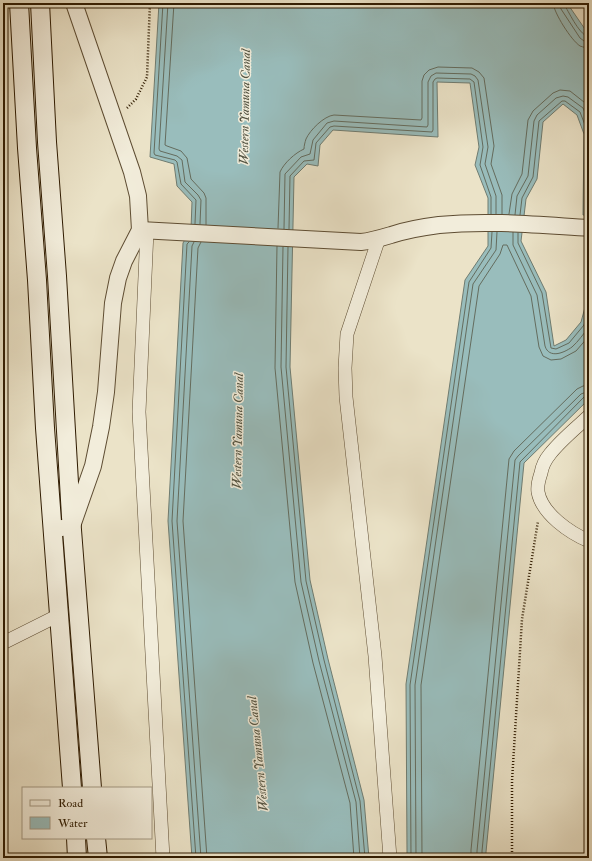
<svg xmlns="http://www.w3.org/2000/svg" width="592" height="861" viewBox="0 0 592 861" font-family="'IM FELL Double Pica',serif">
<style>
.water{fill:#99bdbc;stroke:#6f7c71}
.lines{fill:none;stroke-linecap:round;stroke-linejoin:round}
.shore{stroke:#646c5e;stroke-width:1}
.minor-casing{stroke:#5e4d33;stroke-width:14}
.tertiary-casing{stroke:#5e4d33;stroke-width:18}
.secondary-casing{stroke:#2f1b01;stroke-width:20}
.path{stroke:#2f1b01;stroke-width:2.5;stroke-dasharray:1 2;stroke-linecap:butt}
.minor{stroke:#f2eddb;stroke-width:13}
.tertiary{stroke:#f2eddb;stroke-width:16}
.secondary{stroke:#f2eddb;stroke-width:18}
.labels{text-anchor:middle;stroke-width:3;stroke-linejoin:round;paint-order:stroke}
.water-label{font-size:13px;font-style:italic;fill:#545442;stroke:#f2eddb}
</style>
<rect width="100%" height="100%" fill="#ebe3c8"/>
<filter id="stains"><feTurbulence type="fractalNoise" baseFrequency=".005" numOctaves="4"/><feColorMatrix values="0 0 0 0 .2 0 0 0 0 .09 0 0 0 0 .02 0 0 0 .5 -.17"/></filter>
<radialGradient id="worn" r=".72"><stop offset=".6" stop-color="#630" stop-opacity="0"/><stop offset="1" stop-color="#630" stop-opacity=".3"/></radialGradient>
<path class="water" d="M159,3H567L589,35V215H583L584,134L577,115L563,104L543,122L537,179L526,199L521,241L546,292L554,346L566,340L581,322L587,300H589V399L524,463L486,852V858H407V851L406,684L465,280L488,246V198L475,165L479,147L470,83L437,82L438,137L333,130L320,145L318,166L307,164L294,177L290,367L310,580L328,659L364,800L369,858H192L168,521L183,243L191,229L192,202L177,186L174,164L150,157Z"/>
<g class="lines">
<g class="shore">
<path d="M163,3L154,153L155,155L175,160L177,162L181,184L196,200L195,224"/>
<path d="M168,3L159,149L160,151L177,156L182,160L185,182L198,195L201,200L200,224"/>
<path d="M174,3L165,145L167,146L181,151L187,158L191,179L204,193L206,198V225"/>
<path d="M553,3C554,13 571,40 580,46C583,47 586,48 589,48"/>
<path d="M559,3L561,9L580,38L584,41L589,42"/>
<path d="M564,3L565,6C570,14 580,36 589,37"/>
<path d="M509,214L512,194L522,174L528,120L533,111L553,93L560,90L570,91L589,106"/>
<path d="M515,215L517,196L528,176L534,121L537,115L556,98L563,96L568,97L583,108L589,121"/>
<path d="M520,215L522,198L533,177L539,121L562,101H565L580,112L588,133V209L589,211"/>
<path d="M278,228L280,172C284,163 295,153 304,149C304,146 305,142 306,139C310,130 324,116 334,115L421,120L422,118V81L424,75L429,70L438,67L472,68L479,72L484,78L494,146L491,164L502,195V214"/>
<path d="M284,229L285,174L301,157L310,154L313,140L327,123L334,121L427,127L428,125V82L431,76L436,73L471,74L475,76L478,80L488,147L485,164L496,196V214"/>
<path d="M289,229L290,176L304,161L314,160L316,143L330,127L334,126L432,132L433,130V82L435,79L437,78L470,79L474,82L483,147L480,165L491,197V214"/>
<path d="M513,232V245L537,295L545,346C549,359 564,353 572,347C578,342 584,333 589,327"/>
<path d="M518,233V243L542,293L551,348L556,349L569,343L584,325L589,309"/>
<path d="M189,242L187,244L172,521L196,858"/>
<path d="M194,242L192,246L177,521L201,858"/>
<path d="M201,242L198,248L183,521L207,858"/>
<path d="M277,246L275,368L295,582L313,663L350,803L354,858"/>
<path d="M283,247L281,367L301,582L319,661L356,802L360,858"/>
<path d="M288,247L286,367L306,581L324,660L360,801L365,858"/>
<path d="M411,858L410,685L469,282L491,248L492,232"/>
<path d="M416,858L415,685L473,284L496,250L497,232"/>
<path d="M422,858L421,685L479,286L500,254L503,245H507L531,296L539,347L543,356L551,360L561,359L576,351L589,336"/>
<path d="M471,858V850L509,459L514,451L577,389L583,386L589,385"/>
<path d="M477,858V851L515,460L518,456L581,394L589,391"/>
<path d="M482,858V851L520,462L584,397L589,396"/>
</g>
<defs>
<g id="minor">
<path d="M147,231L139,412L163,858"/>
<path d="M379,238L347,334L345,368L346,397L375,656L390,858"/>
<path d="M589,416C576,428 561,440 550,454C545,460 542,467 541,473C539,479 537,486 538,492C542,514 570,533 589,541"/>
<path d="M3,643L59,615"/>
</g>
<g id="tertiary">
<path d="M140,230L361,242C371,241 381,238 391,235C406,230 423,227 439,225C489,220 539,225 589,228"/>
<path d="M52,530L72,526L93,466L101,427L106,392L113,303L118,278L124,261L140,230L138,196L132,172L74,3"/>
</g>
<g id="secondary">
<path d="M19,3L27,148L37,280L45,428L72,788"/>
<path d="M40,3L47,142L57,276L71,517L92,788"/>
<path d="M76,838L77,858"/>
<path d="M96,838L98,858"/>
</g>
</defs>
<use href="#minor" class="minor-casing"/>
<use href="#tertiary" class="tertiary-casing"/>
<use href="#secondary" class="secondary-casing"/>
<g class="path">
<path d="M127,108L136,99L147,77L150,3"/>
<path d="M512,858V781L522,619L538,521"/>
</g>
<use href="#minor" class="minor"/>
<use href="#tertiary" class="tertiary"/>
<use href="#secondary" class="secondary"/>
</g>
<g class="labels">
<g class="water-label">
<text transform="translate(244 107) rotate(-89)" y="5">Western Yamuna Canal</text>
<text transform="translate(237 431) rotate(-89)" y="5">Western Yamuna Canal</text>
<text transform="translate(257 754) rotate(-96)" y="5">Western Yamuna Canal</text>
</g>
</g>
<rect width="592" height="861" fill="none" stroke="#ebe3c8" stroke-width="16"/>
<rect x="4" y="4" width="584" height="853" fill="none" stroke="#2f1b01" stroke-width="2"/>
<rect x="8" y="8" width="576" height="845" fill="none" stroke="#2f1b01"/>
<rect x="22" y="787" width="130" height="52" fill="#f2eddb" stroke="#a49984"/>
<rect x="30" y="800" width="20" height="6" fill="#f2eddb" stroke="#a49984"/>
<text x="58" y="807" font-size="12" fill="#2f1b01">Road</text>
<rect x="30" y="817" width="20" height="12" fill="#99bdbc" stroke="#a49984"/>
<text x="58" y="827" font-size="12" fill="#2f1b01">Water</text>
<rect width="100%" height="100%" filter="url(#stains)"/>
<rect width="100%" height="100%" fill="url(#worn)"/>
</svg>
